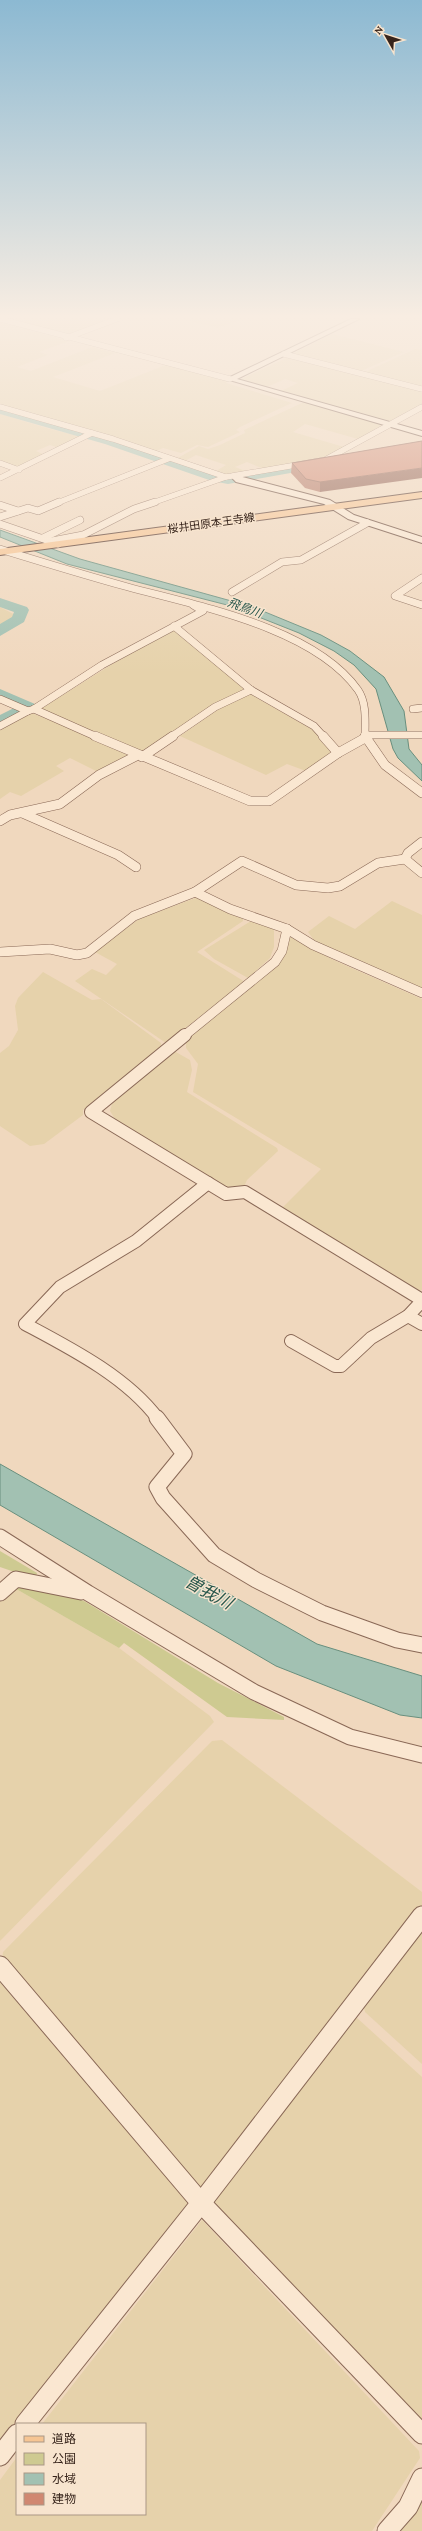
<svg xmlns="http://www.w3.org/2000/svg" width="422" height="2531" viewBox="0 0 422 2531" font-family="'Crimson Pro','Noto Sans JP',serif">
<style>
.farmland{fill:#e6d2ab}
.green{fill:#ceca91}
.water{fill:#a2c1b2;stroke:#698f7e}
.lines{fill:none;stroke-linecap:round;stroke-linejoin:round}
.river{fill:#a2c1b2;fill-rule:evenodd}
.street-far5-casing{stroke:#896856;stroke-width:6}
.street-far4-casing{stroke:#896856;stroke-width:8}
.street-far3-casing{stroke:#896856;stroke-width:10}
.street-far2-casing{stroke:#896856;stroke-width:14}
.street-far1-casing{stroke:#896856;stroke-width:17}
.street-casing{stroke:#896856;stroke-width:21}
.secondary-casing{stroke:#6a4939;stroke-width:2}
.primary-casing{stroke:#56372b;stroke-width:2}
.street-far5{stroke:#fae7d1;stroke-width:5.5}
.street-far4{stroke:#fae7d1;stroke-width:7}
.street-far3{stroke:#fae7d1;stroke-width:9}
.street-far2{stroke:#fae7d1;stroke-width:12}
.street-far1{stroke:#fae7d1;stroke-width:15}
.street{stroke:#fae7d1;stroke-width:19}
.secondary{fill:#fae7d1;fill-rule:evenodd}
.primary{fill:#f6c593;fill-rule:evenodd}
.wall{fill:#b37561}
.shaded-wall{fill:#925f4f}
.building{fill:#d08871;stroke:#925f4f}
.labels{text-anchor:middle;stroke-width:3;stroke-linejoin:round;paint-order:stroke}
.far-street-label{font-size:11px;fill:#37241b;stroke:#f7e4ce}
.far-water-label{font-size:12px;font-style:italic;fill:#2a584d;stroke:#f7e4ce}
.near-water-label{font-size:17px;font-style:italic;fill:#2a584d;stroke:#f7e4ce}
</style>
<rect width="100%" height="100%" fill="#f0d8be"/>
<g class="farmland">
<path d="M5,319H111L66,336Z"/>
<path d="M182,319H242L218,328Z"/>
<path d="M0,322L69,341L39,352L48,355L17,367L31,371L92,347L115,353L53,377L100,391L168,364L227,381L226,383L292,403L240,427L236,430L240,432L208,447L197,445L181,453L163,448L154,452L0,406Z"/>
<path d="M332,334L404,352L359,372L290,355Z"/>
<path d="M415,349L422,350V388L363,373Z"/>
<path d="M289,357L422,391V404L390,421L281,391L298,383L285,379L267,387L239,380Z"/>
<path d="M304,402L384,424L358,439L305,424L293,432L344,447L324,458L264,469L247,462L235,467L248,472L227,475L213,473L226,465L196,455L183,462L176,459L199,446L208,449L220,445L245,433L244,430Z"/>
<path d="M0,414L50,429L82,437L59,448L50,445L36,451L45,455L18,468L0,462Z"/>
<path d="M0,607L19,617L0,628Z"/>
<path d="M174,630L247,691L144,755L39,710L122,658Z"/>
<path d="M250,694L315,731L332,754L306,771L287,764L266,775L180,736L223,706Z"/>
<path d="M29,712L89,736L131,757L98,772L70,758L56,766L64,771L21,796L10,792L0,799V728Z"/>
<path d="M198,897L243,918V921L197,952L245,982L166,1043L75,981L92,969L106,975L117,964L95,952L139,919Z"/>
<path d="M392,901L422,915V989L316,943L308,932L329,916L355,929Z"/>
<path d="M251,921L272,927L274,931V947L270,958L248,978L214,959L204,950Z"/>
<path d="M290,935L300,939L306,946L338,962L422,999V1290L414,1291L282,1208L321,1169L193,1092L198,1064L186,1048V1039L275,968L281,960Z"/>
<path d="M43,972L92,1000L101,999L161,1043V1046L83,1110V1115L44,1144L30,1146L0,1126V1053L9,1046L18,1030L15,1006L18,998Z"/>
<path d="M174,1051L190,1060L192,1070L187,1092L277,1148L278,1151L247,1180L243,1189L224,1187L157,1149L115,1119L110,1111L112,1104L138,1078Z"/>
<path d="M11,1586L119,1648L210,1716L214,1722L0,1941V1596Z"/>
<path d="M222,1740L422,1892V1907L203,2187L199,2188L2,1960L3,1952L212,1741Z"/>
<path d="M422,1930V2064L365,2012L364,2008Z"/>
<path d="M0,1982L187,2202L188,2207L0,2446Z"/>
<path d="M356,2017L422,2077V2423L215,2206V2200Z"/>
<path d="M202,2220L419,2451L420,2458L372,2531H0V2480L17,2457V2514H145V2424H42Z"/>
<path d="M422,2491V2531H394Z"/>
</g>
<g class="green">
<path d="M0,1551L37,1573L36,1577L32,1578L0,1567Z"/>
<path d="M11,1586L51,1589L84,1601L218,1683L284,1717V1720L227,1717L124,1643L119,1648Z"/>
</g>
<g class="water">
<path d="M0,530L80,559L253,607L321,635L350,651L384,677L404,711L409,749L422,765V781L398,758L393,749L376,689L354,665L334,651L299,633L231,606L67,564L0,537Z"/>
<path d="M0,1464L317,1644L422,1676V1718L400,1715L276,1666L0,1505Z"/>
</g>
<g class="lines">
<g class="river">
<path d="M0,406L113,438L228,476L324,459L330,463L324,467L228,484L212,481L105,444L0,414Z"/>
<path d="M0,598L27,607L29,610L24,622L0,636V624L12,617L14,612L0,607Z"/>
<path d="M0,689L35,704L37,707L35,710L0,726V715L16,707L0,700Z"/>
</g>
<defs>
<g id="street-far5">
<path d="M0,319L230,379"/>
<path d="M66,338L117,319"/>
<path d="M284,354L422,389"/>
<path d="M0,407L113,439L226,477L325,460L422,407"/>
<path d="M0,463L19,470"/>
<path d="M0,478L92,433"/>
<path d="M57,503L168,459"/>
<path d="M152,503L226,477"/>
</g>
<g id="street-far4">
<path d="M0,505L18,511"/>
<path d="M0,517L28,508L38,511L59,502"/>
<path d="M0,524L58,544"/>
<path d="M43,538L80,520"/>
<path d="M52,541L83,535L134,509L155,502"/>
<path d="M0,549C42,562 85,575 128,587C198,606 314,628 358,690C367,703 365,722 365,737"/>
<path d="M422,578L395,596L422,605"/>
<path d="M232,592L282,562L301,560L367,523"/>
<path d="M174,626L251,690L314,726L324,737"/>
<path d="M0,699L28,711L34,709L102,665L203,611L193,605"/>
<path d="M34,709L97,737"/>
<path d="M413,709L422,708"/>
<path d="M0,726L28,711"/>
<path d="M365,735H422"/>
<path d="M171,737L215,707L251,690"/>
</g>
<g id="street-far3">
<path d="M95,736L250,801H269L338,753L365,738"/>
<path d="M323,736L338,753"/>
<path d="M365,736L385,765L422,793"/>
<path d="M142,757L173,736"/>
<path d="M22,813L118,855L136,867"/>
<path d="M0,821L10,815L60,804L99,775L138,755"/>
<path d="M422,842L408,853L405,859L422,873"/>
<path d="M195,892L230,909L287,929L313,945L422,993"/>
<path d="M0,952L50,949L77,955L87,953L134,916L195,892L242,861L296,885L328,888L340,886L378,863L405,859"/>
<path d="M184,1036L275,962L282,951L287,929"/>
</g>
<g id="street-far2">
<path d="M185,1035L91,1112L226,1194L245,1192L422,1300"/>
<path d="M408,1316L422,1324"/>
<path d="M291,1341L335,1366H341L371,1338L408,1316L422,1301"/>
<path d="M158,1419C127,1377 70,1348 25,1324L60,1287L136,1241L208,1183"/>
</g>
<g id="street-far1">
<path d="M157,1418L184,1454L157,1487L163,1498L214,1555L256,1580L322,1613L397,1640L422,1645"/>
<path d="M0,1537L88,1593L254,1692L350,1737L422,1755"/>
<path d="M0,1593L16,1579L81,1592"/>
</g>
<g id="street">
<path d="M0,1966L201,2203L422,2434"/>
<path d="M25,2424L201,2203L422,1916"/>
<path d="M0,2456L17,2434"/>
<path d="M387,2531L408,2507L422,2478"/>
</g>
<g id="secondary">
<path d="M351,319H359L237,379L422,431V436L226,379Z"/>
<path d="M231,474L330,500L354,515L422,537V543L348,519L324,504L236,482L230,476Z"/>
</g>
<path id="primary" d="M422,492V498L0,555V549Z"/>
</defs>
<use href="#street-far5" class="street-far5-casing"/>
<use href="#street-far4" class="street-far4-casing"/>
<use href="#street-far3" class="street-far3-casing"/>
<use href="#street-far2" class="street-far2-casing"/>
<use href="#street-far1" class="street-far1-casing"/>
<use href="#street" class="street-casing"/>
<use href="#secondary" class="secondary-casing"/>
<use href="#primary" class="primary-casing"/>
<use href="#street-far5" class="street-far5"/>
<use href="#street-far4" class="street-far4"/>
<use href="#street-far3" class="street-far3"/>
<use href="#street-far2" class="street-far2"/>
<use href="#street-far1" class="street-far1"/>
<use href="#street" class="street"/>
<use href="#secondary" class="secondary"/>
<use href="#primary" class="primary"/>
</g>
<path class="wall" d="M422,441L320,492L305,488L291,473L292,463Z"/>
<path class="shaded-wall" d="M422,468V478L320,492V482Z"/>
<path class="building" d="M422,441V468L320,482L306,479L292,463Z"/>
<linearGradient id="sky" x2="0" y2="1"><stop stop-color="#8cb9d2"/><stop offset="0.47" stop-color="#f8ede2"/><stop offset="1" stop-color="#f8ede2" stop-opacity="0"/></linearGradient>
<rect width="422" height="673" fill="url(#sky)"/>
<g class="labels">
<g class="far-street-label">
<text transform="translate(211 523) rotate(-8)" y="4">桜井田原本王寺線</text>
</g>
<g class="far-water-label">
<text transform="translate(245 608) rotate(20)" y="4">飛鳥川</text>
</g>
<g class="near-water-label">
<text transform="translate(209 1592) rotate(29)" y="6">曽我川</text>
</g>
</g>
<rect x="16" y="2423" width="130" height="92" fill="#f7e4ce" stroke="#aa9786"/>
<rect x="24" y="2436" width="20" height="6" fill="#f6c593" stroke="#aa9786"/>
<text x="52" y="2443" font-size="12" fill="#37241b">道路</text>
<rect x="24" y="2453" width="20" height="12" fill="#ceca91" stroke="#aa9786"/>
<text x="52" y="2463" font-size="12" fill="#37241b">公園</text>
<rect x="24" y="2473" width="20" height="12" fill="#a2c1b2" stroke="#aa9786"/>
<text x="52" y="2483" font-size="12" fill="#37241b">水域</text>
<rect x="24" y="2493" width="20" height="12" fill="#d08871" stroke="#aa9786"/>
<text x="52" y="2503" font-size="12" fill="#37241b">建物</text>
<g transform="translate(386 36) rotate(309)" stroke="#f7e4ce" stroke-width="3" paint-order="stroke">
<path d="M0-3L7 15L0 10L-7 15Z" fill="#37241b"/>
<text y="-6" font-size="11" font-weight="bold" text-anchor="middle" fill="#37241b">N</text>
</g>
</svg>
